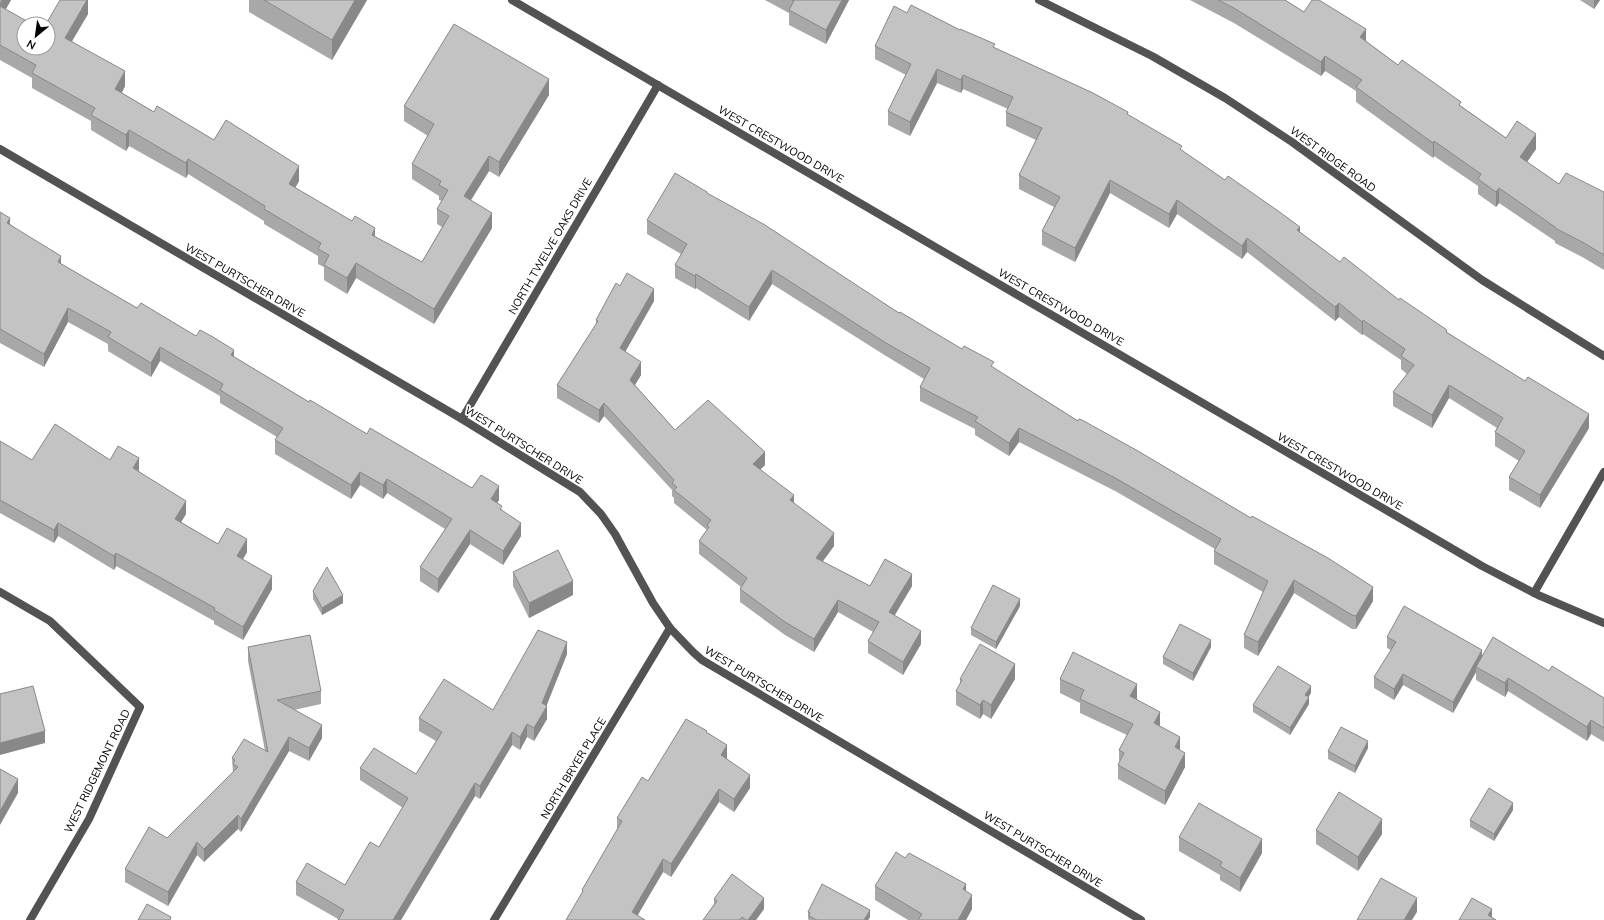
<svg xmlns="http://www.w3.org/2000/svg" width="1604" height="920" viewBox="0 0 1604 920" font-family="Mulish,sans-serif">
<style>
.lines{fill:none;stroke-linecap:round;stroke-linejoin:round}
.minor{stroke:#535353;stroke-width:8}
.wall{fill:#a8a8a8}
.shaded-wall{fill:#888}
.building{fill:#c3c3c3;stroke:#888}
.labels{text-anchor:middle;stroke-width:3.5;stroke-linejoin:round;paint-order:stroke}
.street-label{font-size:11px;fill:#000;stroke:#fff}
</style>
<rect width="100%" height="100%" fill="#fff"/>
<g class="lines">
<g class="minor">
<path d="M512,0L1482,566L1538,595L1604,623"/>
<path d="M1039,0L1152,56L1225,98L1292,142L1482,280L1604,356"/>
<path d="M0,149L462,419L580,492L601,514L615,534L653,603L670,628L693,652L702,660L1141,920"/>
<path d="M462,419L658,85"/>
<path d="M0,592L50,621L140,707L89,819L30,920"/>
<path d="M1534,593L1604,472"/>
<path d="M494,920L670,628"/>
</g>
</g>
<g class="wall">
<path d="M0,0H11L6,9L24,48L88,0V14L72,41L125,86L122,93L154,112L214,140L299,181L295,188L375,237L422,262L442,227L437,224V209L442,201L439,200V196L412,179V164L428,136L404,121V106L549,95L499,177L489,171L471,200L492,228L434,324L356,278L347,294L324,280V267L318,264V256L264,224V221L188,174L186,178L129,146L126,151L91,130V121L32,88V78L0,60Z"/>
<path d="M249,0H367L332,60L249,12Z"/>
<path d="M765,0H849L826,44L789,25V13Z"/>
<path d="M1190,0H1285L1304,12L1366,41L1398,65L1461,106L1506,138L1536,149L1527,162L1559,184L1604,192V270L1584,258L1555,243V241L1499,203L1496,207L1478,194V186L1434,156L1433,158L1356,102V91L1325,71L1321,76L1234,23Z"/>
<path d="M1580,0H1600L1594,9Z"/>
<path d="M907,13L995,48L1128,115L1182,151L1300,232L1340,262L1447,332L1589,428L1540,508L1509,490V477L1519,461L1495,446V432L1497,428L1449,398L1432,428L1393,406V392L1407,374L1401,369V360L1363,334L1362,335L1339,317L1335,321L1247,252L1242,259L1177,214L1169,228L1110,193L1075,262L1042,245V231L1054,207L1019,189V175L1036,140L1006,126V112L1008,109L963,89L961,93L937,83L910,136L888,125V111L906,75L875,59V46Z"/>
<path d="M707,194L899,313L994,368L1078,421L1373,601L1356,629H1352L1294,593L1258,656L1244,648V635L1263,592L1214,564V551L1215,549L1117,492L1019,442L1009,456L975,435V429L920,401V387L924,379L886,356L772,284L749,321L696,288L695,289L675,278V265L681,254L647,234V220Z"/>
<path d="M0,212L10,224L61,264L137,308L196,336L234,357L309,402L367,434L472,488L499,500L497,503L521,536L503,565L470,544L438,593L420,581V567L445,529L387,493L383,499L360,485L351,499L275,454V440L277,437L220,403V396L160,361L151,377L108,351V344L68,322L44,367L0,343Z"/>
<path d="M620,286L654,301L625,352L641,375L635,385L675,430L765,465L760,469L794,503L834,546L822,561L870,586H912L894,616L921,644L903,675L868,653V641L873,632L838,612L814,652L785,635L740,602V589L741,587L699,554V541L707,530L674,503V498L672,496V490L604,416L599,423L557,398V385L596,325V320Z"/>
<path d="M0,441L32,460H110L139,471L186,514L181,522L218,544L247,552L243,559L272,589L243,640L214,624V621L116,566L114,570L58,536L54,543L0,513Z"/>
<path d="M513,572L573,595L529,618L513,586Z"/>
<path d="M313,591L343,603L322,615L313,599Z"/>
<path d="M1020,606L996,649L971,635V628Z"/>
<path d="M1387,637L1482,656L1549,671L1604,698V742L1591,734L1587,741L1508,691L1505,697L1476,680V672L1453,713L1403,685L1394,700L1374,688V677L1391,650L1387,648Z"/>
<path d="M248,647L321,691V704L294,710L322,738L309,761L289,751L241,832L238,829L204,862L197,855L168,906L125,882V869L167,838L233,773L232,758L265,751L248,661Z"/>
<path d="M1211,647L1193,681L1163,664V657Z"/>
<path d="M567,654L546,706L547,719L534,741L527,737L520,750L512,745L480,799L475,796L401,920H338V919L296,895V882L345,885L379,847L403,808L360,780V768L416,774L436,741L419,731V718L493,710Z"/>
<path d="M960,679H1015L991,719L983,714L980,719L956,705V691L960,684Z"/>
<path d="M1060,679L1137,698V699L1160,726L1180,751L1185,767L1165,805L1118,779V765L1119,763V750L1127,735L1080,713V703L1060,693Z"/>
<path d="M1311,693L1308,697L1309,704L1290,735L1253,712V705Z"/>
<path d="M707,733L727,758V759L750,788L734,812L719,802L671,877L663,872L637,915L582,894V890L617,830V818L648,781Z"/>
<path d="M1368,748L1355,773L1328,759V751Z"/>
<path d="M1513,810L1494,841L1470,827V820Z"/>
<path d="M1316,830L1382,834L1358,871L1316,844Z"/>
<path d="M1179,837L1262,853L1240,892L1220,880V875L1179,851Z"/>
<path d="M905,858L966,891L972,909L966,920H908L875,900V886Z"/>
<path d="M714,899L764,909L756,920H703L714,904Z"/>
<path d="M808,912L870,917L868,920H809L808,919Z"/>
</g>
<g class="shaded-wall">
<path d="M2,0H11L0,19V3Z"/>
<path d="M87,0H88V14L65,53V38Z"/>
<path d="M355,0H367L332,60V40Z"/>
<path d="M842,0H849L826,44V30Z"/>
<path d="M1594,0H1600L1594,9Z"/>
<path d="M1366,29V44L1360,37Z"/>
<path d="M1325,56V71L1321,76V62Z"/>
<path d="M937,69V83L910,136V122Z"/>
<path d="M125,71V86L115,105V89Z"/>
<path d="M963,75V89L961,93V80Z"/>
<path d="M549,79V95L499,177V162Z"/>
<path d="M129,130V146L126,151V135Z"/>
<path d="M1536,134V149L1520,172V157Z"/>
<path d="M1434,141V156L1433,158V143Z"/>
<path d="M489,156V171L464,211V196Z"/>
<path d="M188,159V174L186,178V163Z"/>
<path d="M299,166V181L289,199V184Z"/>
<path d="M1110,180V193L1075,262V248Z"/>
<path d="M1499,188V203L1496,207V192Z"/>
<path d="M1177,200V214L1169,228V214Z"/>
<path d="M492,213V228L434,324V309Z"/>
<path d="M10,218V232L7,223Z"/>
<path d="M1300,227V240L1297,230Z"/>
<path d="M375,228V244L372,235Z"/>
<path d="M1247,238V252L1242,259V246Z"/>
<path d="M61,256V270L58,262Z"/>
<path d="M356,263V278L347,294V278Z"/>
<path d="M772,270V284L749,321V307Z"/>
<path d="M696,274V288L695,289V276Z"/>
<path d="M654,289V301L620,361V348Z"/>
<path d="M1339,303V317L1335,321V307Z"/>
<path d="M68,308V322L44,367V354Z"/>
<path d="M1363,320V334L1362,335V322Z"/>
<path d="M160,347V361L151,377V363Z"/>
<path d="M234,350V364L231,355Z"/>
<path d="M641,362V375L630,393V380Z"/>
<path d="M1449,385V398L1432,428V415Z"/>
<path d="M604,403V416L599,423V410Z"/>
<path d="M1589,414V428L1540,508V495Z"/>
<path d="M1019,428V442L1009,456V443Z"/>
<path d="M765,452V465L753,477V464Z"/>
<path d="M139,458V471L133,468Z"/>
<path d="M360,472V485L351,499V485Z"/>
<path d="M387,479V493L383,499V485Z"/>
<path d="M499,486V500L491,512V499Z"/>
<path d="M794,495V508L790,500Z"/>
<path d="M186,501V514L175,532V519Z"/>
<path d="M58,523V536L54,543V530Z"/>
<path d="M521,523V536L503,565V551Z"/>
<path d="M470,530V544L438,593V579Z"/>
<path d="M834,533V546L816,571V558Z"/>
<path d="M247,539V552L237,569V556Z"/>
<path d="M116,553V566L114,570V556Z"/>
<path d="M912,574V586L889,625V612Z"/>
<path d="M272,576V589L243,640V627Z"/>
<path d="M1294,580V593L1258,656V642Z"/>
<path d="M573,581V595L529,618V603Z"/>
<path d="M1373,587V601L1356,629V616Z"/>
<path d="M343,595V603L322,615V608Z"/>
<path d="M1020,599V606L996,649V642Z"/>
<path d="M838,600V612L814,652V639Z"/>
<path d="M921,631V644L903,675V662Z"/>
<path d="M1211,640V647L1193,681V673Z"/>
<path d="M567,642V654L546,707L547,706V719L534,741V728L542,703Z"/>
<path d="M1482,650V661L1476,667V672L1453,713V702Z"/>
<path d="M1015,664V679L991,719V705Z"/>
<path d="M1403,674V685L1394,700V689Z"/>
<path d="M1508,678V691L1505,697V683Z"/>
<path d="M1137,684V698L1130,710V696Z"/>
<path d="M1311,686V693L1305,702V695Z"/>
<path d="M1309,697V704L1290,735V728Z"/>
<path d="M983,700V714L980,719V705Z"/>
<path d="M1160,712V726L1154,723Z"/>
<path d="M1591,720V734L1587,741V727Z"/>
<path d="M527,724V737L520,750V737Z"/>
<path d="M322,725V738L309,761V748Z"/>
<path d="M45,731V743L0,755V743Z"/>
<path d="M512,732V745L480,799V786Z"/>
<path d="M289,737V751L241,832V819Z"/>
<path d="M1180,737V751L1175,747Z"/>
<path d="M1368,741V748L1355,773V766Z"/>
<path d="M727,745V758L721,768V755Z"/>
<path d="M1185,753V767L1165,805V791Z"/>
<path d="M750,775V788L734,812V799Z"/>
<path d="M18,779V793L0,825V811Z"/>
<path d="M475,783V796L401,920H393Z"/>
<path d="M719,789V802L671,877V864Z"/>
<path d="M1513,803V810L1494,841V834Z"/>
<path d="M238,815V829L204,862V849Z"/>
<path d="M1382,819V834L1358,871V857Z"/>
<path d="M1262,839V853L1240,892V878Z"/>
<path d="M197,842V855L168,906V892Z"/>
<path d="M663,859V872L635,920L632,912Z"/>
<path d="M966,884V898L963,889Z"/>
<path d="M972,895V909L966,920H958Z"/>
<path d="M764,898V909L756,920H748Z"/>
<path d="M1417,898V912L1412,920H1404Z"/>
<path d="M1492,909V920L1488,915Z"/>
<path d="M870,910V917L868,920H864Z"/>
</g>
<g class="building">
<path d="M60,0H87L65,38L125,71L115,89L154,112L157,106L214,140L226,120L299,166L289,184L352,221L355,216L375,228L372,235L422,262L449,216L437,209L448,190L439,185L441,181L412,164L434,124L404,106L454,24L549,79L499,162L489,156L464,196L492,213L434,309L356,263L347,278L324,265L329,255L318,249L321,243L264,209L265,206L188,159L186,163L129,130L126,135L91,115L95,108L32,73L36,65L0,45V6L32,24H24V48H48V24H46Z"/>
<path d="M264,0H355L332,40Z"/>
<path d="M792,0H842L826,30L789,10L794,1Z"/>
<path d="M1218,0H1285L1304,12L1312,0H1319L1366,29L1360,37L1398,65L1402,60L1461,102L1459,105L1506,138L1517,121L1536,134L1520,157L1559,184L1566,173L1604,192V255L1584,243L1555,228V227L1499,188L1496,192L1478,179L1481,174L1434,141L1433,143L1356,87L1362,80L1325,56L1321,62L1234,8Z"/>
<path d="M911,5L960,30V29L995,44L993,47L1093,93L1128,112L1127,114L1182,146L1180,149L1225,180L1228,176L1281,213L1300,227L1297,230L1340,262L1344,257L1399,300L1400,298L1447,330L1446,332L1525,381L1528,377L1589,414L1540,495L1509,477L1525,451L1495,432L1503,418L1449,385L1432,415L1393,392L1414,365L1401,356L1405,349L1363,320L1362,322L1339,303L1335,307L1247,238L1242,246L1177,200L1169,214L1110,180L1075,248L1042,231L1060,197L1019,175L1042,128L1006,112L1013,97L963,75L961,80L937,69L910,122L888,111L911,64L875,46L894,6L907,13Z"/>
<path d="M675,173L707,192V193L765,225L899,313L900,312L962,349L964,346L994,362L991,366L1078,421L1079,419L1082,420L1138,451L1251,518L1252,516L1328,558L1373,587L1356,616L1352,615L1294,580L1258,642L1244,635L1268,581L1214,551L1221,539L1117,479L1019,428L1009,443L975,421L978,417L920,387L930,368L886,343L772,270L749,307L696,274L695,276L675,265L687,244L647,220Z"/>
<path d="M0,212L10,218L7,223L61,256L58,262L137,308L141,303L196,336L200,330L213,337L234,350L231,355L309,402L310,400L367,434L370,428L472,488L481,475L499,486L491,499L502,506L500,509L521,523L503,551L470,530L438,579L420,567L452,519L387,479L383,485L360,472L351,485L275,440L283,428L220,390L223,384L160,347L151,363L108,337L111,332L68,308L44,354L0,329Z"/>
<path d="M627,273L654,289L620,348L641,362L630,380L675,430L708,400L765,452L753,464L794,495L790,500L834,533L816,558L870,586L885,559L912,574L889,612L921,631L903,662L868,641L879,622L838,600L814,639L785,622L740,589L747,578L699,541L709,527L707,525L711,520L674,490L677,487L672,483L674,480L604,403L599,410L557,385L598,321L596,320L616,283L620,286Z"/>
<path d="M55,424L110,460L118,446L139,458L133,468L186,501L175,519L218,544L227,528L247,539L237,556L272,576L243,627L214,610L215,608L116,553L114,556L58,523L54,530L0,500V441L32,460Z"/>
<path d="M558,550L573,581L529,603L513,572Z"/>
<path d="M327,567L343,595L322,608L313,591Z"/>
<path d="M993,585L1020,599L996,642L971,628Z"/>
<path d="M1404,606L1482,650L1453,702L1403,674L1394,689L1374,677L1396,642L1387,637Z"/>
<path d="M1180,624L1211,640L1193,673L1163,657Z"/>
<path d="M538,630L567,642L542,703L547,706L534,728L527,724L520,737L512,732L480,786L475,783L393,920H338L344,910L296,882L307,863L345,885L370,842L379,847L408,798L360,768L374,748L416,774L442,732L419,718L444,679L493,710Z"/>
<path d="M310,635L321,691L277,700L322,725L309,748L289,737L241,819L238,815L204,849L197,842L168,892L125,869L149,827L167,838L238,767L233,764L235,760L232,758L244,739L268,752L248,647Z"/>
<path d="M1493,637L1549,671L1552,666L1604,698V728L1591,720L1587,727L1508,678L1505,683L1476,667Z"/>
<path d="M980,644L1015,664L991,705L983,700L980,705L956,691L962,680L960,679Z"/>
<path d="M1073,652L1137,684L1130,696L1160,712L1154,723L1180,737L1175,747L1185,753L1165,791L1118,765L1124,753L1119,750L1133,724L1080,699L1084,690L1060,679Z"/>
<path d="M1278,666L1311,686L1305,695L1309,697L1290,728L1253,705Z"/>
<path d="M33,686L45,731L0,743V694Z"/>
<path d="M686,719L707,731L706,732L727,745L721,755L750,775L734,799L719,789L671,864L663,859L632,912L645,920H566L583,891L582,890L622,821L617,818L642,777L648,781Z"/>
<path d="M1341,727L1368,741L1355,766L1328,751Z"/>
<path d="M0,769L18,779L0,811Z"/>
<path d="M1489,788L1513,803L1494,834L1470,820Z"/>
<path d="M1339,792L1382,819L1358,857L1316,830Z"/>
<path d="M1199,803L1262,839L1240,878L1220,866L1222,862L1179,837Z"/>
<path d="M896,852L905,858L909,853L966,884L963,889L972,895L958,920H918L922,914L875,886Z"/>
<path d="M732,874L764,898L748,920H746L742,917L740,920H703L717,901L714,899Z"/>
<path d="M1381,878L1417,898L1404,920H1357Z"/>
<path d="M822,884L870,910L864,920H817L809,916L810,913L808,912Z"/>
<path d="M1472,898L1492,909L1488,915L1496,920H1459Z"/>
<path d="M147,904L171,917L170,920H138Z"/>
</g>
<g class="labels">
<g class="street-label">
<text transform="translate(781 144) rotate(30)" y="4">WEST CRESTWOOD DRIVE</text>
<text transform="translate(1333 159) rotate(36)" y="4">WEST RIDGE ROAD</text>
<text transform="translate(550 246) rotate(-60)" y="4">NORTH TWELVE OAKS DRIVE</text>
<text transform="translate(245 280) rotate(30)" y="4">WEST PURTSCHER DRIVE</text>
<text transform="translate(1061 307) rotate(30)" y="4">WEST CRESTWOOD DRIVE</text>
<text transform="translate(524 445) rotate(32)" y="4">WEST PURTSCHER DRIVE</text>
<text transform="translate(1340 471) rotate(30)" y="4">WEST CRESTWOOD DRIVE</text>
<text transform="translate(764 684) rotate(31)" y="4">WEST PURTSCHER DRIVE</text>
<text transform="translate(573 768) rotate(-59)" y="4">NORTH BRYER PLACE</text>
<text transform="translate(97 771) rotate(-64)" y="4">WEST RIDGEMONT ROAD</text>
<text transform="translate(1043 849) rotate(31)" y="4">WEST PURTSCHER DRIVE</text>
</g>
</g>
<g transform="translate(36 36) rotate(209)"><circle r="19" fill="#ffffff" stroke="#999999"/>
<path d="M0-3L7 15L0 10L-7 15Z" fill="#000000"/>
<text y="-6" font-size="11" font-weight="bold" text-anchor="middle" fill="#000000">N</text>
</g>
</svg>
